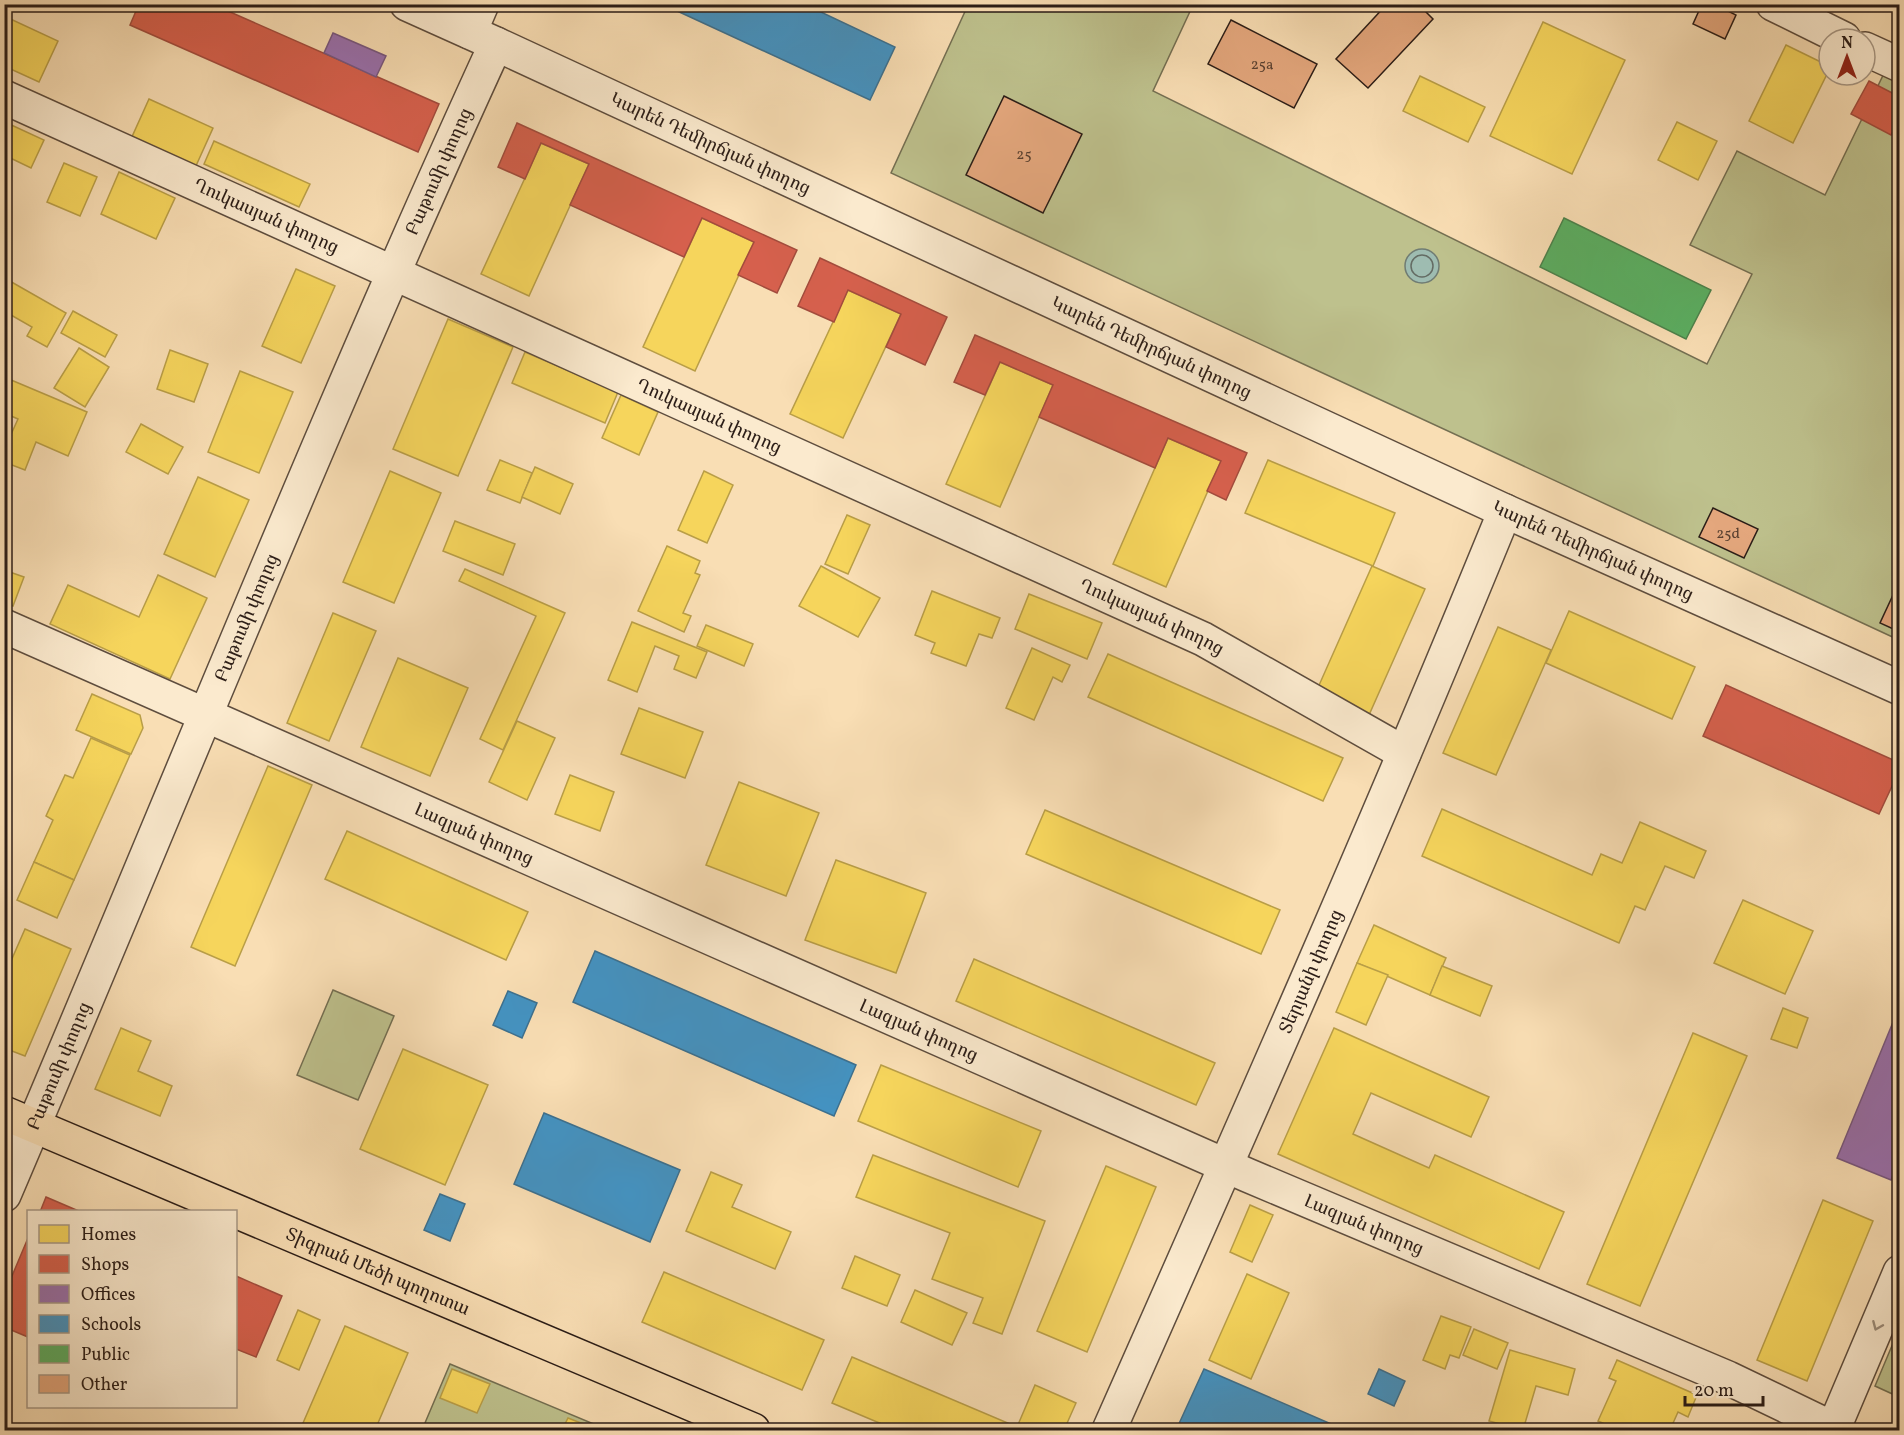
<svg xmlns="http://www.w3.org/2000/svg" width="1904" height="1435" viewBox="0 0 1904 1435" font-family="Vollkorn,'Noto Serif Armenian',serif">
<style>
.green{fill:#bec18d;stroke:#746f52;stroke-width:1.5}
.water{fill:#9ebcb1;stroke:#707c73;stroke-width:1.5}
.homes{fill:#f6d55c;stroke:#b99e47;stroke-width:1.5}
.shops{fill:#d6604d;stroke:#a34c3d;stroke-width:1.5}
.offices{fill:#9970ab;stroke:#78577f;stroke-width:1.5}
.schools{fill:#4393c3;stroke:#3c708f;stroke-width:1.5}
.public{fill:#5aae61;stroke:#4c824b;stroke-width:1.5}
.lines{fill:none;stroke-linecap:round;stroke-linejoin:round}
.shore{stroke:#646c64;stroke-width:1.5}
.building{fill:#e4a77d;stroke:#2b1d17;stroke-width:1.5}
.minor-casing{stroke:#5e4d3e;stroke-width:36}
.major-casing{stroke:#2b1d17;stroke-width:36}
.minor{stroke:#fbeace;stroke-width:33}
.major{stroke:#f9deb4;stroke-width:33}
.oneway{stroke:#9d8e7c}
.labels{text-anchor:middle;stroke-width:6;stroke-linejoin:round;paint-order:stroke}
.number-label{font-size:15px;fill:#594030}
.street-label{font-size:18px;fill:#2b1d17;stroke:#fbeace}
</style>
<rect width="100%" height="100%" fill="#f9deb4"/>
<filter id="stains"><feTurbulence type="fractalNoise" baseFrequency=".00333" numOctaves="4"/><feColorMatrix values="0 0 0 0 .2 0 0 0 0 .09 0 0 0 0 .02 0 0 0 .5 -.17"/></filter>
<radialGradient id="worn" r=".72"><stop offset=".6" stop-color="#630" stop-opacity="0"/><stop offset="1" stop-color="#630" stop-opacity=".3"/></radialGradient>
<g class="green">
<path d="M968,5H1193L1153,91L1707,364L1752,274L1690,245L1737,151L1825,195L1890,61L1900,66L1899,640L891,173Z"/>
<path d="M333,990L394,1016L358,1100L297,1075Z"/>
<path d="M1899,1329V1397L1875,1386Z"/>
<path d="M450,1364L608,1430H422Z"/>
</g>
<circle class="water" cx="1422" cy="266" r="17"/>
<g class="homes">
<path d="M4,16L58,41L39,82L4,66Z"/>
<path d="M1543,22L1625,60L1572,174L1490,136Z"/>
<path d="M1786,45L1829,66V70L1793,143L1749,121Z"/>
<path d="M1420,76L1485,107L1468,142L1403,111Z"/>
<path d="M149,99L213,128L195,168L131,139Z"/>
<path d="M1677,122L1717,141L1698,180L1658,160Z"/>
<path d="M7,123L44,140L31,168L4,155V129Z"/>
<path d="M214,141L310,184L299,207L204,164Z"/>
<path d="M541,143L589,164L529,296L481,274Z"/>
<path d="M64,163L97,177L80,216L47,202Z"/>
<path d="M119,172L175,198L156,239L101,214Z"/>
<path d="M702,218L754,242L695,371L643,347Z"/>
<path d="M296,269L335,286L301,363L262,346Z"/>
<path d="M8,280L66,313L47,347L27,336L32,327L4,311V285Z"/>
<path d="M848,290L901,314L843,438L790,414Z"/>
<path d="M73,311L117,335L105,357L61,333Z"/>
<path d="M448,319L513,347L458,476L393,449Z"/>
<path d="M79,348L109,367L85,407L54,388Z"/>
<path d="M170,350L208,364L194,402L157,389Z"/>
<path d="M525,352L618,392L605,423L512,383Z"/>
<path d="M1000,362L1053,385L1000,507L946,484Z"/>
<path d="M240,371L293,392L259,473L208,452Z"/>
<path d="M4,377L87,412L68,456L36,442L25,470L4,462V450L18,419L4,413Z"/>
<path d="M621,395L658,412L639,455L602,438Z"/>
<path d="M141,424L183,447L168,474L126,452Z"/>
<path d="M1168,438L1221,461L1166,587L1113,564Z"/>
<path d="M500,460L532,473L520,503L487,490Z"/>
<path d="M1268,460L1395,513L1373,566L1245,513Z"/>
<path d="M535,467L573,484L560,514L522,497Z"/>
<path d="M390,471L441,493L394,603L343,582Z"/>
<path d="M704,471L733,485L707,543L678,530Z"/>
<path d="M198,477L249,500L215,577L164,554Z"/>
<path d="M847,515L870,525L848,574L825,564Z"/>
<path d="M455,521L515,544L503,575L443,551Z"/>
<path d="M667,546L700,561L695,573L700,575L683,613L691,616L684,632L638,611Z"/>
<path d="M821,566L880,598L858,637L799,606Z"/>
<path d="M1372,566L1425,589L1369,715L1316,692Z"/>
<path d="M465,569L565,613L503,750L480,739L536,616L459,581Z"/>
<path d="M4,570L24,577L13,606L4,603Z"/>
<path d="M158,575L207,598L170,679L50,624L68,585L139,617Z"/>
<path d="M932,591L1000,618L992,638L979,634L966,666L931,653L935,643L915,635Z"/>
<path d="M1029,594L1102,623L1087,659L1015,629Z"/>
<path d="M1569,611L1695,667L1672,719L1546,663Z"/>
<path d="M333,613L376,631L329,741L287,723Z"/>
<path d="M632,622L707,652L696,678L674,669L679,656L655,646L637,692L608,680Z"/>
<path d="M706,625L753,644L744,666L697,646Z"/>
<path d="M1498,627L1551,650L1496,775L1443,753Z"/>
<path d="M1032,648L1070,665L1062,682L1053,677L1034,720L1006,708Z"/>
<path d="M1108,654L1343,758L1323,801L1088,697Z"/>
<path d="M398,658L468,688L430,776L361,747Z"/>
<path d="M92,694L140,715L143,728L131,754L76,730Z"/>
<path d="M639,708L703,732L685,778L621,754Z"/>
<path d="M517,721L555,738L527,800L489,782Z"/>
<path d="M91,738L130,755L74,880L34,862L53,820L46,816L65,775L73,778Z"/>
<path d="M268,766L312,785L235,966L191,947Z"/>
<path d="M570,775L614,792L600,831L555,814Z"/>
<path d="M739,782L819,813L786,896L706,865Z"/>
<path d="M1442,809L1592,875L1601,854L1622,863L1640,822L1706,851L1694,878L1665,866L1645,910L1635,906L1619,943L1422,856Z"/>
<path d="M1045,810L1280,910L1261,954L1026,854Z"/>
<path d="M347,831L528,912L506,960L325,879Z"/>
<path d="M836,860L926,893L896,973L805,940Z"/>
<path d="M34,862L74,880L57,918L17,900Z"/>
<path d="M1743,900L1813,931L1785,994L1714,963Z"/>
<path d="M1374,925L1446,958L1430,995L1357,963Z"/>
<path d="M25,929L71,949L25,1056L4,1048V977Z"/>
<path d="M974,959L1215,1063L1196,1105L956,1001Z"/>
<path d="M1357,963L1388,975L1366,1025L1336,1012Z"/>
<path d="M1442,966L1492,986L1480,1016L1430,995Z"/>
<path d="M1783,1008L1808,1018L1797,1048L1771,1039Z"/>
<path d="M121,1028L151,1041L138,1071L172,1086L160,1116L95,1089Z"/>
<path d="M1334,1028L1489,1097L1471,1137L1371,1093L1353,1134L1429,1168L1435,1155L1564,1212L1539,1269L1278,1154Z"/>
<path d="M1693,1033L1747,1056L1640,1306L1587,1284Z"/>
<path d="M403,1049L488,1085L445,1185L360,1149Z"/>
<path d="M881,1065L1041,1131L1018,1187L858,1121Z"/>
<path d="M873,1155L1045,1221L1002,1334L973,1323L983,1298L932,1279L950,1233L856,1197Z"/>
<path d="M1106,1166L1156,1187L1087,1352L1037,1331Z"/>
<path d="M711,1172L742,1185L732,1207L791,1232L775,1269L686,1231Z"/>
<path d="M1823,1200L1873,1221L1807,1381L1757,1360Z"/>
<path d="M1250,1205L1273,1215L1252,1262L1230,1252Z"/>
<path d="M855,1256L900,1275L887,1306L842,1288Z"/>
<path d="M664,1272L824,1340L802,1390L642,1322Z"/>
<path d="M1247,1274L1289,1293L1251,1379L1209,1360Z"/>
<path d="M915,1290L967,1313L952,1345L901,1322Z"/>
<path d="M298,1310L320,1320L299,1370L277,1360Z"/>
<path d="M1441,1316L1471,1327L1459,1358L1450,1355L1445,1369L1423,1360Z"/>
<path d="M345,1326L408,1353L375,1430H300Z"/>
<path d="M1474,1329L1508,1343L1497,1369L1463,1355Z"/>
<path d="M1510,1350L1575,1369L1568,1395L1536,1386L1523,1430L1489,1421Z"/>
<path d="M852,1357L1017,1427L1035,1385L1076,1403L1064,1430H896L832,1403Z"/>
<path d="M1617,1360L1697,1395L1688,1417L1678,1412L1670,1430H1615L1616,1429L1598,1421L1616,1381L1609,1378Z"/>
<path d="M452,1369L490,1384L477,1413L440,1398Z"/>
<path d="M568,1418L599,1430H562Z"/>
</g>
<g class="shops">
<path d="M139,4H212L439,104L418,152L130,25Z"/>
<path d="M1869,81L1900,97V120L1891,135L1851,114Z"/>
<path d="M517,123L797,250L777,293L738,275L754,242L702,218L684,257L570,205L589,164L541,143L525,179L498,167Z"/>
<path d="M820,258L947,317L925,365L886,347L901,314L848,290L834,322L798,306Z"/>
<path d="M975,335L1247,453L1226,500L1207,491L1221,461L1168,438L1155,468L1039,417L1053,385L1000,362L985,395L954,382Z"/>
<path d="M1726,685L1900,763V769L1879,814L1703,736Z"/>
<path d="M46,1197L81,1212H40Z"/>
<path d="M28,1238V1337L4,1327V1295Z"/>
<path d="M236,1276L282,1296L256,1357L236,1349Z"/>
</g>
<g class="offices">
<path d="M333,33L386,56L376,77L324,53Z"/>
<path d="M1898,1010L1900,1011V1158L1891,1180L1837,1158Z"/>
</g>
<g class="schools">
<path d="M662,4H804L895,47L870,100Z"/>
<path d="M595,951L856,1065L834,1116L573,1002Z"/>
<path d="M508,991L537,1003L522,1038L493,1025Z"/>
<path d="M544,1113L680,1170L650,1242L514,1184Z"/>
<path d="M440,1194L465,1204L450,1241L424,1230Z"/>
<path d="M1204,1369L1345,1430H1182L1177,1428Z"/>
<path d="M1379,1369L1405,1381L1394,1406L1368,1394Z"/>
</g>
<path class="public" d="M1564,218L1711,290L1686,339L1540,267Z"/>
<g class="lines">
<circle class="shore" cx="1422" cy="266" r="11"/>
</g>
<g class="building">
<path d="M1387,4H1418L1433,19L1368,88L1336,59Z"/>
<path d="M1542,4H1560L1557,11Z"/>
<path d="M1702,4H1714L1736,15L1725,39L1693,24Z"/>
<path d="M1231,20L1317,64L1294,108L1208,64Z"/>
<path d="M1004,96L1082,134L1043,213L966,175Z"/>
<path d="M1713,508L1758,529L1744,558L1699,537Z"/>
<path d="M1893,595L1900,598V632L1880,623Z"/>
</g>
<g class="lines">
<defs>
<g id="minor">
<path id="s1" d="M407,4L496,44L1505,511L1900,688"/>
<path d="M1773,4L1844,39"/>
<path d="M470,32L482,4"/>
<path d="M1865,49L1900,65"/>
<path id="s2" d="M4,97L1203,639L1404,753"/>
<path id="s3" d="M4,626L1247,1175L1728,1378L1836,1430"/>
<path id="s4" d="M4,1195C168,811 322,423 496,44"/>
<path id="s5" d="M1109,1430C1244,1125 1379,820 1505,511"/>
<path d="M1833,1430L1900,1272"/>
</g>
<g id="major">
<path id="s6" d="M4,1113L753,1430"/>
</g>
</defs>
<use href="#minor" class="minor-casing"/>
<use href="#major" class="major-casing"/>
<use href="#minor" class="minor"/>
<use href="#major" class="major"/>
</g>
<defs><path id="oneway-chevron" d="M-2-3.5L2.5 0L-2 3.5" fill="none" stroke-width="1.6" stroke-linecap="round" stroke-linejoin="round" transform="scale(1.5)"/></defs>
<use class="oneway" href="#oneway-chevron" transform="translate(1877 1326) rotate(113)"/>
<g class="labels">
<g class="number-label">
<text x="1262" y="69">25a</text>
<text x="1024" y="159">25</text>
<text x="1728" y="538">25d</text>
</g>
<g class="street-label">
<text dy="6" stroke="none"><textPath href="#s1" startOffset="334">Կարեն Դեմիրճյան փողոց</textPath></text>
<text dy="6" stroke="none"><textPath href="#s4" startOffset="1112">Բաթումի փողոց</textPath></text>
<text dy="6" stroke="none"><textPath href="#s2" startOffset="288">Ղուկասյան փողոց</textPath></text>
<text dy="6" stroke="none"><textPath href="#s1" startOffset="820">Կարեն Դեմիրճյան փողոց</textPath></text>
<text dy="6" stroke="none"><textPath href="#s2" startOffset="774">Ղուկասյան փողոց</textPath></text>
<text dy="6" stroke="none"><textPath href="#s1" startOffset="1306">Կարեն Դեմիրճյան փողոց</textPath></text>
<text dy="6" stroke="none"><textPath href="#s2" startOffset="1260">Ղուկասյան փողոց</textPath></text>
<text dy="6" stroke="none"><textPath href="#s4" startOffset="626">Բաթումի փողոց</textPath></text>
<text dy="6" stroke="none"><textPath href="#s3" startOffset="514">Լազյան փողոց</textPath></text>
<text dy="6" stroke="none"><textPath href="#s5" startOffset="501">Տերյանի փողոց</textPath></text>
<text dy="6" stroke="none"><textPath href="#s3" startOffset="1000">Լազյան փողոց</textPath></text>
<text dy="6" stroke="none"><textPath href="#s4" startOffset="140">Բաթումի փողոց</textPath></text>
<text dy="6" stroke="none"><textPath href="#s3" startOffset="1486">Լազյան փողոց</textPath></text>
<text dy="6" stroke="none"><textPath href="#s6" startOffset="406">Տիգրան Մեծի պողոտա</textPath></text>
</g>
</g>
<rect width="1904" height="1435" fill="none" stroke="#f9deb4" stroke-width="24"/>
<rect x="6" y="6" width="1892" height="1423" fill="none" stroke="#2b1d17" stroke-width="3"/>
<rect x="12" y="12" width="1880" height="1411" fill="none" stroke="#2b1d17" stroke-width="1.5"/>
<rect x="27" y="1210" width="210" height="198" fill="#fbeace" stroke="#a89885" stroke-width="1.5"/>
<rect x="39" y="1225" width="30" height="18" fill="#f6d55c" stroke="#a89885" stroke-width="1.5"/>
<text x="81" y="1240" font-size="18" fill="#2b1d17">Homes</text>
<rect x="39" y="1255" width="30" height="18" fill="#d6604d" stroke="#a89885" stroke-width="1.5"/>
<text x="81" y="1270" font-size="18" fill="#2b1d17">Shops</text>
<rect x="39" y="1285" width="30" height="18" fill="#9970ab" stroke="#a89885" stroke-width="1.5"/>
<text x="81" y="1300" font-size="18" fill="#2b1d17">Offices</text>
<rect x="39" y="1315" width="30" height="18" fill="#4393c3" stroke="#a89885" stroke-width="1.5"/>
<text x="81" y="1330" font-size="18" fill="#2b1d17">Schools</text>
<rect x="39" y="1345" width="30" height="18" fill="#5aae61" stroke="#a89885" stroke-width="1.5"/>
<text x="81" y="1360" font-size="18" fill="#2b1d17">Public</text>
<rect x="39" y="1375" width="30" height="18" fill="#e4a77d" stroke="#a89885" stroke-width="1.5"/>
<text x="81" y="1390" font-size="18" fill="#2b1d17">Other</text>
<g transform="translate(1847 57)"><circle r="28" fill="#fbeace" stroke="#a89885" stroke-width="1.5"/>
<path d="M0-4.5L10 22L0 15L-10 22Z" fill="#8f2418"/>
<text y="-9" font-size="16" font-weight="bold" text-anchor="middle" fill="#2b1d17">N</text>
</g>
<path d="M1685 1396v9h78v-9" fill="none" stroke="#2b1d17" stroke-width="3"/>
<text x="1694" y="1396" font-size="18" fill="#2b1d17" stroke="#fbeace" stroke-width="4.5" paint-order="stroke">20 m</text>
<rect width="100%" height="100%" filter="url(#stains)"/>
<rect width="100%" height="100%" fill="url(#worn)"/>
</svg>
